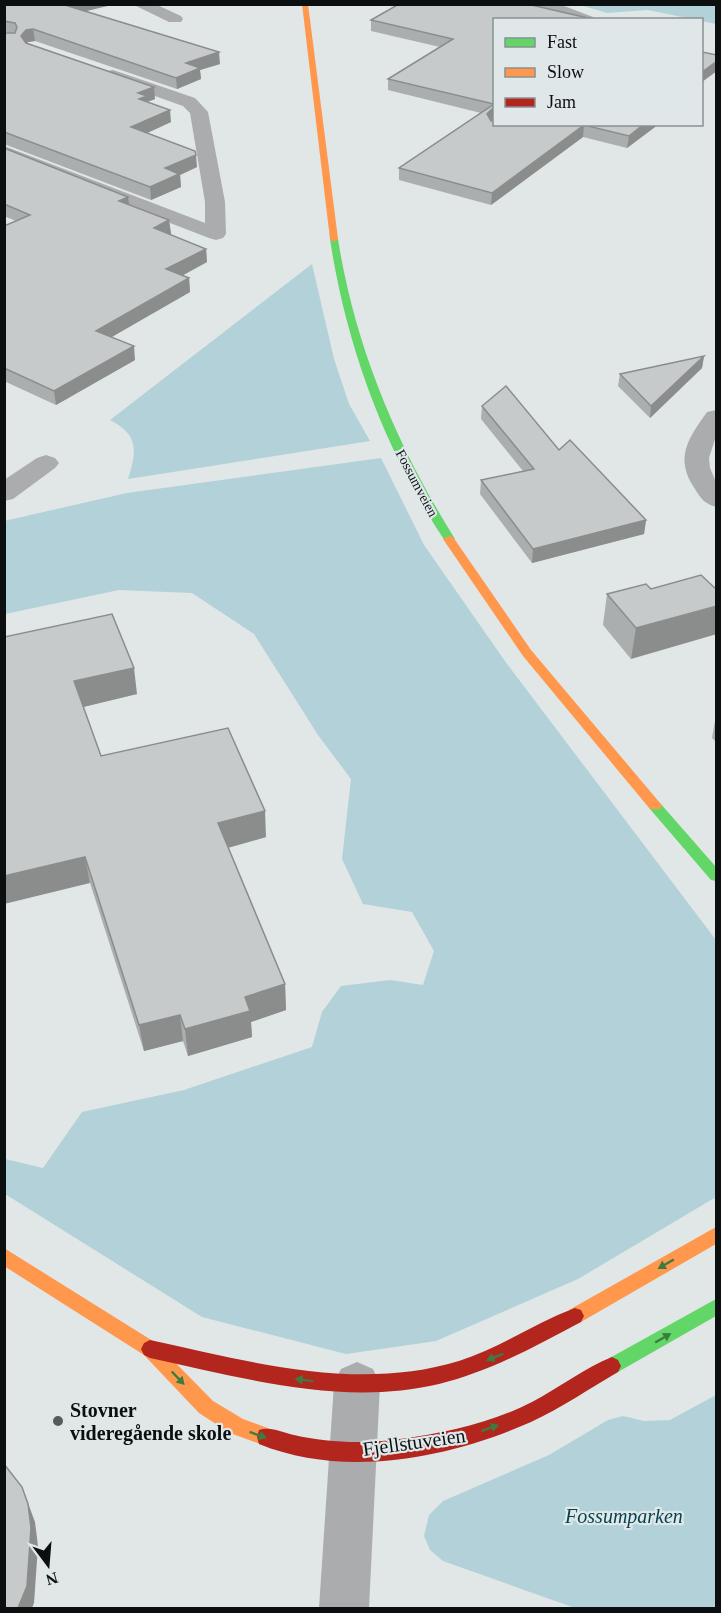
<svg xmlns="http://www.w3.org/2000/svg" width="721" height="1613" viewBox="0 0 721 1613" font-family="'Times New Roman',serif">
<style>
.green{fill:#b2d1d9}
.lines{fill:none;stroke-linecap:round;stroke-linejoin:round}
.street{fill:#aaacad;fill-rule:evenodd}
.fast{fill:#63d668;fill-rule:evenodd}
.slow{fill:#ff974d;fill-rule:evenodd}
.jam{fill:#b3261e;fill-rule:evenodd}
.wall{fill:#aaaeae}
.shaded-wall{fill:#8b8d8d}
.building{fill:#c6caca;stroke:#8b8d8d;stroke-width:1.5}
.oneway{fill:#3c7c40}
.poi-dot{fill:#575a5b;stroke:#dfe7e9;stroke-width:2}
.labels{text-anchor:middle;stroke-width:4.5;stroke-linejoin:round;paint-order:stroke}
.far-street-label{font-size:14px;fill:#0c0f10;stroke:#dfe7e9}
.near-poi-label{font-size:20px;font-weight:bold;fill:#0c0f10;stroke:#dfe7e9;text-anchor:start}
.near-street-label{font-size:20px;fill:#0c0f10;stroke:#dfe7e9}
.near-park-label{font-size:20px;font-style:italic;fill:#054351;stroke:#dfe7e9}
</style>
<rect width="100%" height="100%" fill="#e1e6e7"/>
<g class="green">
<path d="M580,5H716V24L648,10L607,13Z"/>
<path d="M312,264L334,359L349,404L370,441L128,479C137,451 139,435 110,420Z"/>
<path d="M381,458L424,545L507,664L716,940V1197L578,1279L436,1341L346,1354L202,1317L5,1194V1159L43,1168L82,1112L184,1090L312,1047L322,1012L341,986L390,980L423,985L434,951L412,912L363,904L342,859L351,779L318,735L254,634L192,593L119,590L5,614L4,521L127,493Z"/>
<path d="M716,1395V1608H575L443,1561L430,1550L424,1536L429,1515L443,1501L549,1455L608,1420L623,1416L644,1421L670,1420Z"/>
</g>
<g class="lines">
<g class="street">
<path d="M132,4H155L181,16L183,19L181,22H169Z"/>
<path d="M534,4H559L593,17L595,20H570L536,7Z"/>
<path d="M113,70L195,98L208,112L225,202L226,234L223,238L216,240L209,238L4,159V146L205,223V202L190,113L183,106L107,79L104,75L107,71Z"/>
<path d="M716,410V436L709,458L710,468L716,482V507C705,504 701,499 695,489C674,458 688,439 707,412Z"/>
<path d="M46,455L55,458L59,463L55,468L13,499L4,501V480L37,458Z"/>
<path d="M357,1362L373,1369L380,1384L369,1608H319L334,1384L341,1369Z"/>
</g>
<g class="fast">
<path d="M334,236L338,239C355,347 397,446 455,539L453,541H445C385,451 346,346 330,239Z"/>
<path d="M655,801L660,803L716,867V881L711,880L650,809L648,806Z"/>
<path d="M716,1299V1316L618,1372L612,1375L606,1372L603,1366L606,1360Z"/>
</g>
<g class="slow">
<path d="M302,4H308L338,239L334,242L330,239Z"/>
<path d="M449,536L453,537L531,650L660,803L662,806L660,809H650L523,656L443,539Z"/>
<path d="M716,1227V1244L581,1322L575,1324L569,1322L566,1316L569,1310Z"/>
<path d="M4,1248L156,1343L213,1401L243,1419L273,1430L275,1437L273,1444L266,1446L230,1433L199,1413L144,1355L4,1266Z"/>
</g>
<g class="jam">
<path d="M575,1308L581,1310L584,1316L581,1322C536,1346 489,1372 439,1384C342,1407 244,1378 150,1358L144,1355L141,1349L144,1343L150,1340C251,1362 357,1392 459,1361C500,1348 535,1323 575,1308Z"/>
<path d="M612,1357L618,1360L621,1366L618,1372C589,1389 561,1408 531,1422C449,1458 345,1479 259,1444L257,1437L259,1430C271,1426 283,1433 294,1435C328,1443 366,1444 400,1439C445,1433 491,1423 532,1402C559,1388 584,1368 612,1357Z"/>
</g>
</g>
<g class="wall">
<path d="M4,4L86,12L220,64L200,70L201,79L177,89L35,41L28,42L27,43L155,99L147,102L171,122L147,133L197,167L180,175L181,187L151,200L4,144V33H10L4,32Z"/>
<path d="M588,18V20H495V119L494,118L491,121L659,124L627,148L583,137L491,205L399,180V168L481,113L388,90V79L440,47L371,31V20Z"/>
<path d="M4,148L128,197L129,205L169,220L171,234H169L206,249L207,262L182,276L189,278L190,292L111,337L135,360L56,405L4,381V226L16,221L4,216Z"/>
<path d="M704,356L702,368L650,418L618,386L620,374Z"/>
<path d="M482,406L559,450L646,520L644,534L532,563L480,494L481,480L523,471L481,419Z"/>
<path d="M651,589L631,659L603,625L607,594Z"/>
<path d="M4,637L137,694L83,707L101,756L266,837L228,848L285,984L286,1010L251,1022L252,1037L188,1056L183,1041L144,1051L90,883Z"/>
<path d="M715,721H717V743L712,738Z"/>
</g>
<g class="shaded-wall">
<path d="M67,4H116L66,16L65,5Z"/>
<path d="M33,29L35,41L28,42L23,48L21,36L26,30Z"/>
<path d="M219,52L220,64L200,70L201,79L177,89L176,78L186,63Z"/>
<path d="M717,61V71L702,82V72Z"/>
<path d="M154,87L155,99L147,102L140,112L138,93Z"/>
<path d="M495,106L494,118L486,126L487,114Z"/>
<path d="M170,110L171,122L132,140L131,127Z"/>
<path d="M644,124H659L627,148L629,136Z"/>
<path d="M584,125L583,137L491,205L492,193Z"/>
<path d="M196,155L197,167L180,175L181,187L151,200L150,187L165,168Z"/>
<path d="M128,197L130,210L119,201Z"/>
<path d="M169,220L171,234L155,241L154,228Z"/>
<path d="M206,249L207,262L168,283L166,269Z"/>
<path d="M189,278L190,292L98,345L96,331Z"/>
<path d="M134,346L135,360L56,405L54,391Z"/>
<path d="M704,356L702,368L650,418L651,406Z"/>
<path d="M646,520L644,534L532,563L533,549Z"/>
<path d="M717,606V634L631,659L636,628Z"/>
<path d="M134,668L137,694L79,708L74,681Z"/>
<path d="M265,811L266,837L220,850L218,823Z"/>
<path d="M85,857L90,883L4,904V876Z"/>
<path d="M285,984L286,1010L251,1022L252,1037L188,1056L185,1029L245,997Z"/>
<path d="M180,1015L183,1041L144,1051L139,1025Z"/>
<path d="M22,1487L35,1522L38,1546L34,1603L32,1608H18Z"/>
</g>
<g class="building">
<path d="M4,4H67L65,5L219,52L186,63L200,68L176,78L33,29L26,30L21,36L26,43L154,87L138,93L147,96L139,99L170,110L131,127L195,151L196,155L165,168L179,174L150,187L4,132V33H15L17,27L15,23L4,21Z"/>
<path d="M399,4H527L588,18L586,20H495V106L487,114L491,121H495V124H644L629,136L584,125L492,193L399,168L494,104L388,79L453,39L371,20Z"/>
<path d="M702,52L717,55V61L702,72Z"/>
<path d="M4,148L128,197L119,201L169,220L154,228L206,249L166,269L189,278L96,331L134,346L54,391L4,368V226L30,215L4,204Z"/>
<path d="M704,356L651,406L620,374Z"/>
<path d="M506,386L559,450L570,440L646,520L533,549L481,480L534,469L482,406Z"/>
<path d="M701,575L717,590V606L636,628L607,594L646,584L651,589Z"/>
<path d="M112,614L134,668L74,681L101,756L228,728L265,811L218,823L285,984L245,997L250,1011L185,1029L180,1015L139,1025L85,857L4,876V637Z"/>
<path d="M4,1464L22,1487L28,1504L31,1528L27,1586L18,1608H4Z"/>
</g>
<defs><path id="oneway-solid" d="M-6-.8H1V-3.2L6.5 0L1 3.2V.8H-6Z" transform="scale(1.5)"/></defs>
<g class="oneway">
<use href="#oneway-solid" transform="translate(666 1264) rotate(150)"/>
<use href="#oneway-solid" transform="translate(663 1338) rotate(-30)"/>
<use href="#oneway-solid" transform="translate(495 1357) rotate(158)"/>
<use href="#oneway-solid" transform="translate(178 1378) rotate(46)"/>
<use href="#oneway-solid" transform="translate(304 1380) rotate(-173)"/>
<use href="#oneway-solid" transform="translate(490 1428) rotate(-20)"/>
<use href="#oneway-solid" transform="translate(258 1435) rotate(20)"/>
</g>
<circle class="poi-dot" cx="58" cy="1421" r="6"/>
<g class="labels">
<g class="far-street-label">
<text transform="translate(417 483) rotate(62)" y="5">Fossumveien</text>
</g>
<g class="near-poi-label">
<text x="70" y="1417">Stovner<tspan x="70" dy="23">videregående skole</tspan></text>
</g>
<g class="near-street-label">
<text transform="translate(414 1442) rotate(-8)" y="7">Fjellstuveien</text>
</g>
<g class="near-park-label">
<text x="624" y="1523">Fossumparken</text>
</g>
</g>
<rect width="721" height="1613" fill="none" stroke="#0c0f10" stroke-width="12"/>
<rect x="493" y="18" width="210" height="108" fill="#dfe7e9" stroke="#8b9192" stroke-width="1.5"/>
<rect x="505" y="38" width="30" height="9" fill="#63d668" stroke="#8b9192" stroke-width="1.5"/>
<text x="547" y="48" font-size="18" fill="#0c0f10">Fast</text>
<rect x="505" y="68" width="30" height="9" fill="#ff974d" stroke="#8b9192" stroke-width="1.5"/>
<text x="547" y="78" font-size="18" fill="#0c0f10">Slow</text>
<rect x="505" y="98" width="30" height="9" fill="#b3261e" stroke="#8b9192" stroke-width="1.5"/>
<text x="547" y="108" font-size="18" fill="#0c0f10">Jam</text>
<g transform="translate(48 1565) rotate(164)" stroke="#dfe7e9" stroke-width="4.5" paint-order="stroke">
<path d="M0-4.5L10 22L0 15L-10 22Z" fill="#0c0f10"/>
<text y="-9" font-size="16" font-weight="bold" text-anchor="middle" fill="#0c0f10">N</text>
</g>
</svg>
